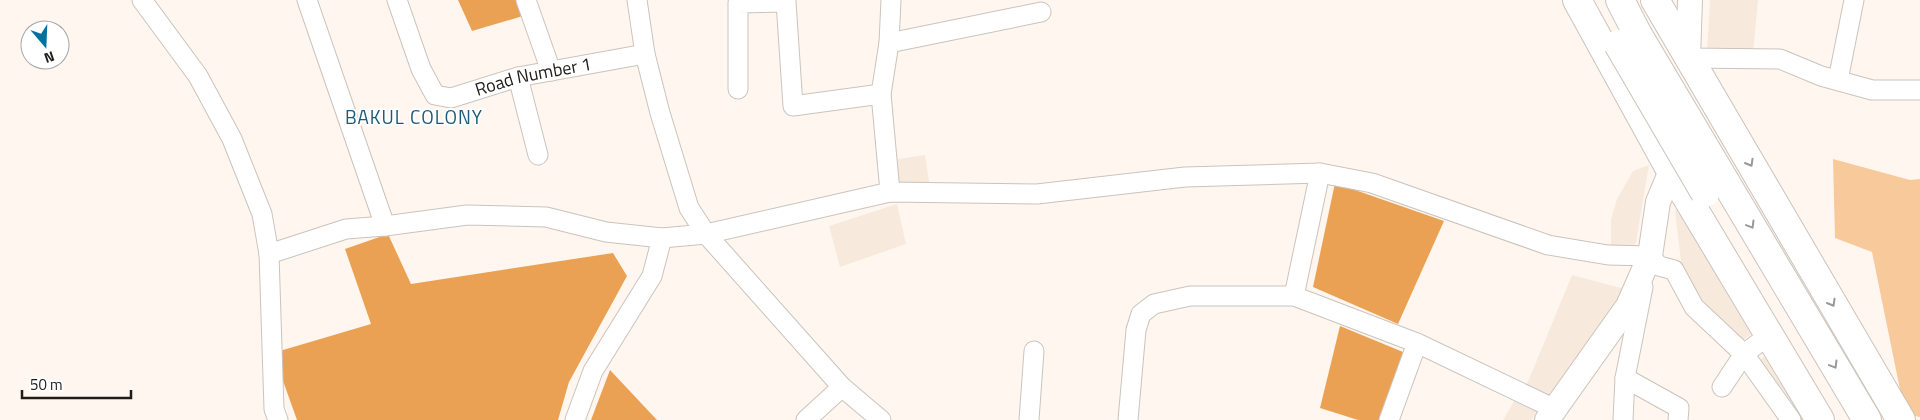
<svg xmlns="http://www.w3.org/2000/svg" width="1920" height="420" viewBox="0 0 1920 420" font-family="'Titillium Web',sans-serif">
<style>
.built{fill:#f7eadd}
.green{fill:#f8c99b}
.forest{fill:#eba153}
.lines{fill:none;stroke-linecap:round;stroke-linejoin:round}
.minor-casing{stroke:#cbc3bc;stroke-width:21}
.major-casing{stroke:#cbc3bc;stroke-width:26}
.highway-casing{stroke:#cbc3bc;stroke-width:30}
.minor{stroke:#fff;stroke-width:19}
.major{stroke:#fff;stroke-width:24}
.highway{stroke:#fff;stroke-width:28}
.highway-bridge-casing{stroke:#cbc3bc;stroke-width:30;stroke-linecap:butt}
.highway-bridge{stroke:#fff;stroke-width:28}
.oneway{stroke:#9a9898}
.labels{text-anchor:middle;stroke-width:4;stroke-linejoin:round;paint-order:stroke}
.street-label{font-size:18px;fill:#1e1b19;stroke:#fff}
.neighbourhood-label{font-size:19px;letter-spacing:1px;fill:#1b5b79;stroke:#fff}
</style>
<rect width="100%" height="100%" fill="#fff7ef"/>
<g class="built">
<path d="M1710,0H1758L1753,55L1707,51Z"/>
<path d="M925,155L930,187H898V159Z"/>
<path d="M1649,165L1635,248H1611V219L1617,199L1633,171Z"/>
<path d="M897,204L906,244L840,267L829,226Z"/>
<path d="M1682,204L1758,329L1738,344L1701,302L1682,270L1675,211Z"/>
<path d="M1572,275L1625,289L1549,395L1527,384Z"/>
<path d="M1771,351L1815,420H1799L1755,364Z"/>
<path d="M1516,398L1537,411L1532,420H1503Z"/>
</g>
<path class="green" d="M1833,159L1910,180L1920,179V417L1905,414L1872,252L1835,238Z"/>
<g class="forest">
<path d="M458,0H517L523,16L472,31Z"/>
<path d="M1335,183L1444,221L1398,324L1313,287Z"/>
<path d="M388,234L411,284L613,253L627,276L569,382L558,420H297L273,353L371,324L345,249Z"/>
<path d="M1340,326L1403,352L1379,420H1358L1320,408Z"/>
<path d="M610,370L657,420H591Z"/>
</g>
<g class="lines">
<defs>
<g id="minor">
<path d="M142,0L198,76L232,139L262,214L269,254L274,409L278,420"/>
<path d="M307,0L385,226"/>
<path id="s1" d="M397,0L421,69L435,95L451,98L518,77L645,54"/>
<path d="M526,0L551,71"/>
<path d="M637,0L645,54L660,113L689,208L706,234L842,387L881,420"/>
<path d="M889,43L1041,12"/>
<path d="M1688,58L1780,59L1821,76L1872,90H1920"/>
<path d="M518,77L538,155"/>
<path d="M1838,80L1854,0"/>
<path d="M738,89V3L786,2L793,106L881,94"/>
<path d="M890,192L881,94L889,43L891,0"/>
<path d="M269,254L346,229L385,226L467,215L546,217L606,232L662,238L706,234L890,192L1037,194L1185,177L1320,173L1372,183L1548,245L1608,255L1650,256L1659,266L1674,270L1694,307L1744,354L1791,420"/>
<path d="M1294,296L1320,173"/>
<path d="M1625,378L1679,408L1678,420"/>
<path d="M1722,387L1744,354L1769,335"/>
<path d="M575,420L593,371L652,276L662,238"/>
<path d="M806,420L842,387"/>
<path d="M1029,420L1034,351"/>
<path d="M1128,420L1136,330L1141,314L1154,304L1190,296H1294L1417,343L1555,409"/>
<path d="M1389,420L1417,343"/>
<path d="M1623,420L1625,378L1643,287"/>
</g>
<g id="major">
<path d="M1688,58L1690,0"/>
<path d="M1547,420L1628,306L1650,256L1658,202L1671,171"/>
</g>
<g id="highway">
<path d="M1577,0L1671,171L1820,420"/>
<path d="M1620,0L1638,35"/>
<path d="M1655,0L1901,420"/>
<path d="M1726,183L1867,420"/>
</g>
</defs>
<use href="#minor" class="minor-casing"/>
<use href="#major" class="major-casing"/>
<use href="#highway" class="highway-casing"/>
<use href="#minor" class="minor"/>
<use href="#major" class="major"/>
<use href="#highway" class="highway"/>
<defs>
<g id="highway-bridge">
<path d="M1638,35L1726,183"/>
<path d="M1618,44L1705,193"/>
</g>
</defs>
<use href="#highway-bridge" class="highway-bridge-casing"/>
<use href="#highway-bridge" class="highway-bridge"/>
</g>
<defs><path id="oneway-chevron" d="M-2-3.5L2.5 0L-2 3.5" fill="none" stroke-width="1.6" stroke-linecap="round" stroke-linejoin="round" transform="scale(1.25)"/></defs>
<g class="oneway">
<use href="#oneway-chevron" transform="translate(1750 163) rotate(60)"/>
<use href="#oneway-chevron" transform="translate(1751 225) rotate(59)"/>
<use href="#oneway-chevron" transform="translate(1832 303) rotate(60)"/>
<use href="#oneway-chevron" transform="translate(1834 365) rotate(59)"/>
</g>
<g class="labels">
<g class="street-label">
<text dy="6" stroke="none"><textPath href="#s1" startOffset="204">Road Number 1</textPath></text>
</g>
<g class="neighbourhood-label">
<text x="414" y="124">BAKUL COLONY</text>
</g>
</g>
<g transform="translate(45 45) rotate(161)"><circle r="24" fill="#ffffff" stroke="#a5a4a3"/>
<path d="M0-4L9 19L0 12L-9 19Z" fill="#00729d"/>
<text y="-8" font-size="14" font-weight="bold" text-anchor="middle" fill="#1e1b19">N</text>
</g>
<path d="M22 390v8h109v-8" fill="none" stroke="#1e1b19" stroke-width="2.5"/>
<text x="30" y="390" font-size="15" fill="#1e1b19" stroke="#ffffff" stroke-width="4" paint-order="stroke">50 m</text>
</svg>
